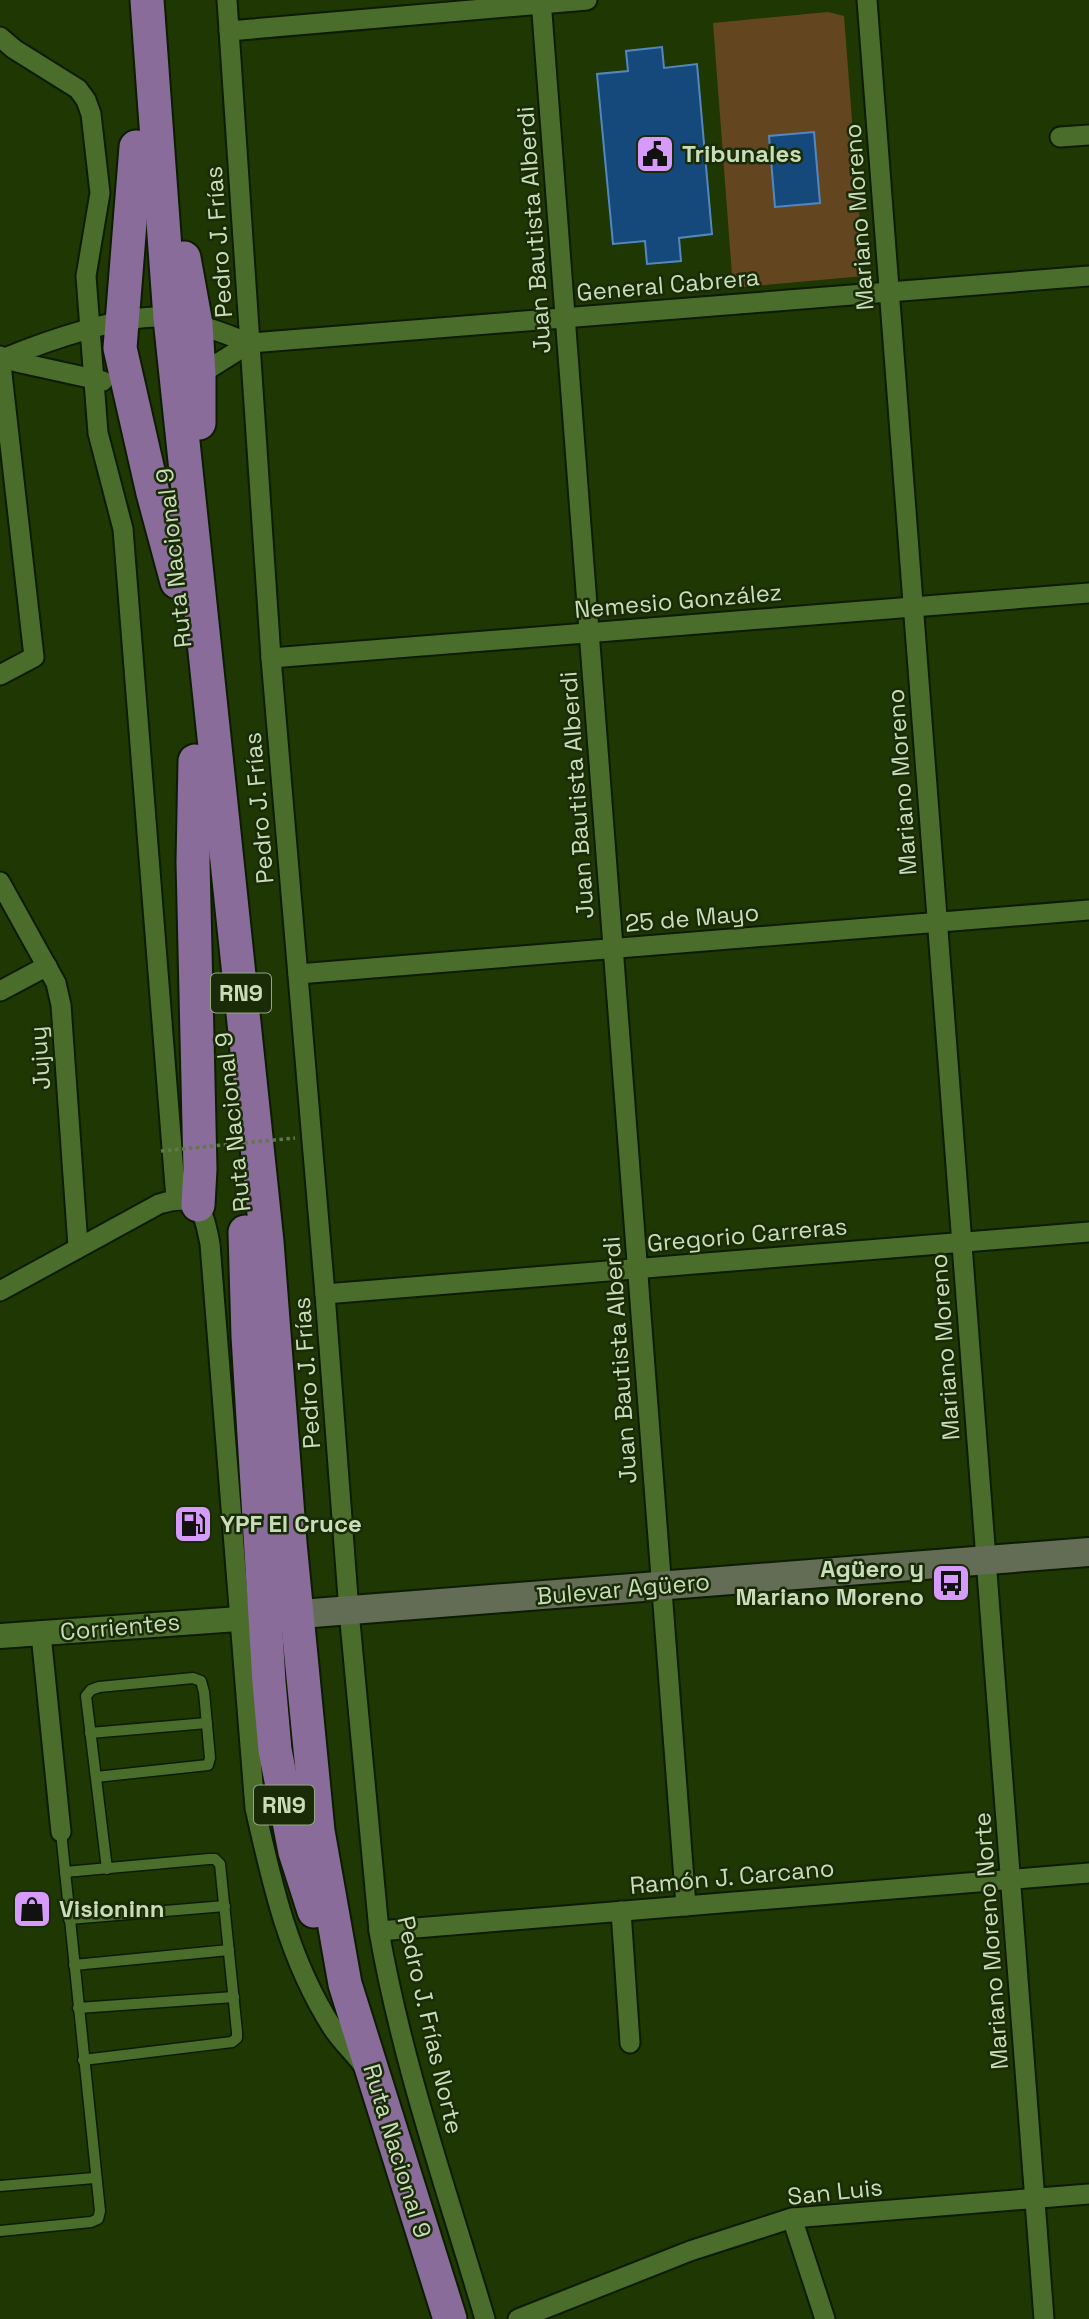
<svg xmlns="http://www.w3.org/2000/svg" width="1089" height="2319" viewBox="0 0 1089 2319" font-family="'Space Grotesk',sans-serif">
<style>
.green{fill:#634620}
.building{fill:#15487b;stroke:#5487bf;stroke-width:2}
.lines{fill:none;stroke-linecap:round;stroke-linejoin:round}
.service-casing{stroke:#0c1c00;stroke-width:13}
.minor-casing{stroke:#0c1c00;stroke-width:23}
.tertiary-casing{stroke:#0c1c00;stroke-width:28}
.secondary-casing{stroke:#0c1c00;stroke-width:32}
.trunk-casing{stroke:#0c1c00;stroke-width:37}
.service{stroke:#4b6d2b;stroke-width:10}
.minor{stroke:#4b6d2b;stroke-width:19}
.tertiary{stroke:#4b6d2b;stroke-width:24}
.secondary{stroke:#636c55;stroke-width:28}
.trunk{stroke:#8a6c9b;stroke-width:33}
.path-bridge{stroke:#607749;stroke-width:3.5;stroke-dasharray:3.5 3.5;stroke-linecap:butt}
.labels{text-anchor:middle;stroke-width:5;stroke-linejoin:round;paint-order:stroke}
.shield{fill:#1a2b08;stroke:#94a885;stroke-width:2}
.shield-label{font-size:23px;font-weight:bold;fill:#c9ddba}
.poi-label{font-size:24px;font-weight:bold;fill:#c9ddba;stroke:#1a2b08;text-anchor:start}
.street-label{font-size:24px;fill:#c9ddba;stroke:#1a2b08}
</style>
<rect width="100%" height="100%" fill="#1f3702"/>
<path class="green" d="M828,12L844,16L864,276L733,288L713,23Z"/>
<g class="building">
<path d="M662,47L664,68L697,64L712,234L679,238L681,261L647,264L645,241L613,244L597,74L628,71L626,51Z"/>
<path d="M814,132L820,203L775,207L769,136Z"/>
</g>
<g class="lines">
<defs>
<g id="service">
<path d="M90,1733L207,1723"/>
<path d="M96,1777L208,1765L210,1758L204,1692L201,1681L193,1678L99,1687L91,1690L86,1696L107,1869"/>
<path d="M65,1872L209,1859H215L220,1864L237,2032V2038L232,2042L83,2060"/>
<path d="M69,1919L225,1906"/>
<path d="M74,1965L229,1950"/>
<path d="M78,2008L234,1997"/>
<path d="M0,2186L94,2178"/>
<path d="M0,2231L91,2222L98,2219L100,2211L61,1832"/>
</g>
<g id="minor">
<path d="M227,0L271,658L325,1294L349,1611L379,1931C402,2063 447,2191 485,2319"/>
<path d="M541,0L686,1906"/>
<path d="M867,0L1044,2319"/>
<path d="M229,31L587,0"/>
<path d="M0,37L14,49L78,89L86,100L91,114L100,193L86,276L90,329L98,433L123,529L176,1199"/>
<path d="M1060,137L1089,135"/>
<path d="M0,356L34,657L0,675"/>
<path d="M3,359L103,381"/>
<path d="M0,360C41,343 129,311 172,318C199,323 225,334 250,343L1089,276"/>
<path d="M199,375L250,343"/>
<path d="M271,658L1089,593"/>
<path d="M0,882L56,983L61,1005L78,1246"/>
<path d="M298,974L1089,910"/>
<path d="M0,991L47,966"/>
<path d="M0,1291L159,1204C199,1192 203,1208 210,1244L255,1808C272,1884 289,1960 332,2027C341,2041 353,2052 363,2065"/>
<path d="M325,1294L1089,1232"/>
<path d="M41,1634L61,1832"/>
<path d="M621,1911L630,2043"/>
<path d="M379,1931L1089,1873"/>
<path d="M792,2218L825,2319"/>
<path d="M518,2319L690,2251L792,2218L1089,2194"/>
</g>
<path id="tertiary" d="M0,1636L266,1617"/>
<path id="secondary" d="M275,1616L1089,1552"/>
<g id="trunk">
<path d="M147,0L170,318L267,1242L290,1543L318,1831L345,1984L450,2319"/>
<path d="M136,147L120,348L153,493L177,582"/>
<path d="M184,258L196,324L199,375V423"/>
<path d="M195,761L193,862L200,1169L198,1205"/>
<path d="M245,1232L248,1336L269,1682L275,1750L295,1852L314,1911"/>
</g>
</defs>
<use href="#service" class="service-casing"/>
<use href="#minor" class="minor-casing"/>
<use href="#tertiary" class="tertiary-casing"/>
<use href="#secondary" class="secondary-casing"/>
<use href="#trunk" class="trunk-casing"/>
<use href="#service" class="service"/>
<use href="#minor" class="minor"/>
<use href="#tertiary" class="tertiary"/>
<use href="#secondary" class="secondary"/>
<use href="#trunk" class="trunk"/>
<path class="path-bridge" d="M161,1151L295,1138"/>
</g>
<defs>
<symbol id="civic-square" viewBox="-11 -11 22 22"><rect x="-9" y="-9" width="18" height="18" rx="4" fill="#d69bfa" stroke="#1a2b08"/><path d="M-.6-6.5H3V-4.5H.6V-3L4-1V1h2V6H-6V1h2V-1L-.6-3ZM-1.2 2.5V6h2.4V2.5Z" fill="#111"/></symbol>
<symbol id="fuel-square" viewBox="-11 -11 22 22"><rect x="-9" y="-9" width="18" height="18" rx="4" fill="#d69bfa" stroke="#1a2b08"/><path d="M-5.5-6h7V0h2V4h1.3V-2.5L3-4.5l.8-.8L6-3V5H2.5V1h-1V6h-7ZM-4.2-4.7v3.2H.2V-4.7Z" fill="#111"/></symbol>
<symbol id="bus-square" viewBox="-11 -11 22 22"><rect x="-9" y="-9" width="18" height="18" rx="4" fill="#d69bfa" stroke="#1a2b08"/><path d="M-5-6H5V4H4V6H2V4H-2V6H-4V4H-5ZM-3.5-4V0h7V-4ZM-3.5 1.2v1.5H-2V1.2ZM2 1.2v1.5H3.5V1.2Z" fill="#111"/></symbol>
<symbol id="shop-square" viewBox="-11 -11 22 22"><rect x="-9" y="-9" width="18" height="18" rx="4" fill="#d69bfa" stroke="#1a2b08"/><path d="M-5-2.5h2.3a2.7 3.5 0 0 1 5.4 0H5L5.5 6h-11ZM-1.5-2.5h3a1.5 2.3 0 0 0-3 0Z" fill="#111"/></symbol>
</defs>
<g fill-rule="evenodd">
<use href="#civic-square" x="633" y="132" width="44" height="44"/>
<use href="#fuel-square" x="171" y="1502" width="44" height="44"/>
<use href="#bus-square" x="929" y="1561" width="44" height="44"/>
<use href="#shop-square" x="10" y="1887" width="44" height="44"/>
</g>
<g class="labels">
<g class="shield">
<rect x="211" y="973.5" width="60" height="39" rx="5"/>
<rect x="254" y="1785.5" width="60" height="39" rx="5"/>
</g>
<g class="shield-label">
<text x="241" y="1001">RN9</text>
<text x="284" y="1813">RN9</text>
</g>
<g class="poi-label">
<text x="682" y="162">Tribunales</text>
<text x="220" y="1532">YPF El Cruce</text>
<text x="924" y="1577" text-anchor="end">Agüero y<tspan x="924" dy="28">Mariano Moreno</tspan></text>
<text x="59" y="1917">Visioninn</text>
</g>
<g class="street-label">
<text transform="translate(859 217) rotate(-94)" y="8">Mariano Moreno</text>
<text transform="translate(534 230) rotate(-94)" y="8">Juan Bautista Alberdi</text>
<text transform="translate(219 242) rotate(-94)" y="8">Pedro J. Frías</text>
<text transform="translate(668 285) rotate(-5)" y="8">General Cabrera</text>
<text transform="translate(174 558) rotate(-96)" y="8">Ruta Nacional 9</text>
<text transform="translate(678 601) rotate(-5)" y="8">Nemesio González</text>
<text transform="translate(902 782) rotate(-94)" y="8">Mariano Moreno</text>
<text transform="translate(577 795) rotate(-94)" y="8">Juan Bautista Alberdi</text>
<text transform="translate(259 808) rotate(-95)" y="8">Pedro J. Frías</text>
<text transform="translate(692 918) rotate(-5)" y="8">25 de Mayo</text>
<text transform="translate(40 1058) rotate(-94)" y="8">Jujuy</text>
<text transform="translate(233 1122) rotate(-96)" y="8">Ruta Nacional 9</text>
<text transform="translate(747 1235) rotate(-5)" y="8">Gregorio Carreras</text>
<text transform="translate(945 1347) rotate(-94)" y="8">Mariano Moreno</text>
<text transform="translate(620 1360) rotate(-94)" y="8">Juan Bautista Alberdi</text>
<text transform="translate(307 1373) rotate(-94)" y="8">Pedro J. Frías</text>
<text transform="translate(623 1589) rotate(-5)" y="8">Bulevar Agüero</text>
<text transform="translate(120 1627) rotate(-5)" y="8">Corrientes</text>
<text transform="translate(732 1877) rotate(-5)" y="8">Ramón J. Carcano</text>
<text transform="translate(991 1941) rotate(-94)" y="8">Mariano Moreno Norte</text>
<text transform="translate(430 2025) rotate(77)" y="8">Pedro J. Frías Norte</text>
<text transform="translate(397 2151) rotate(73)" y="8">Ruta Nacional 9</text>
<text transform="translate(835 2192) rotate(-6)" y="8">San Luis</text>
</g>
</g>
</svg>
